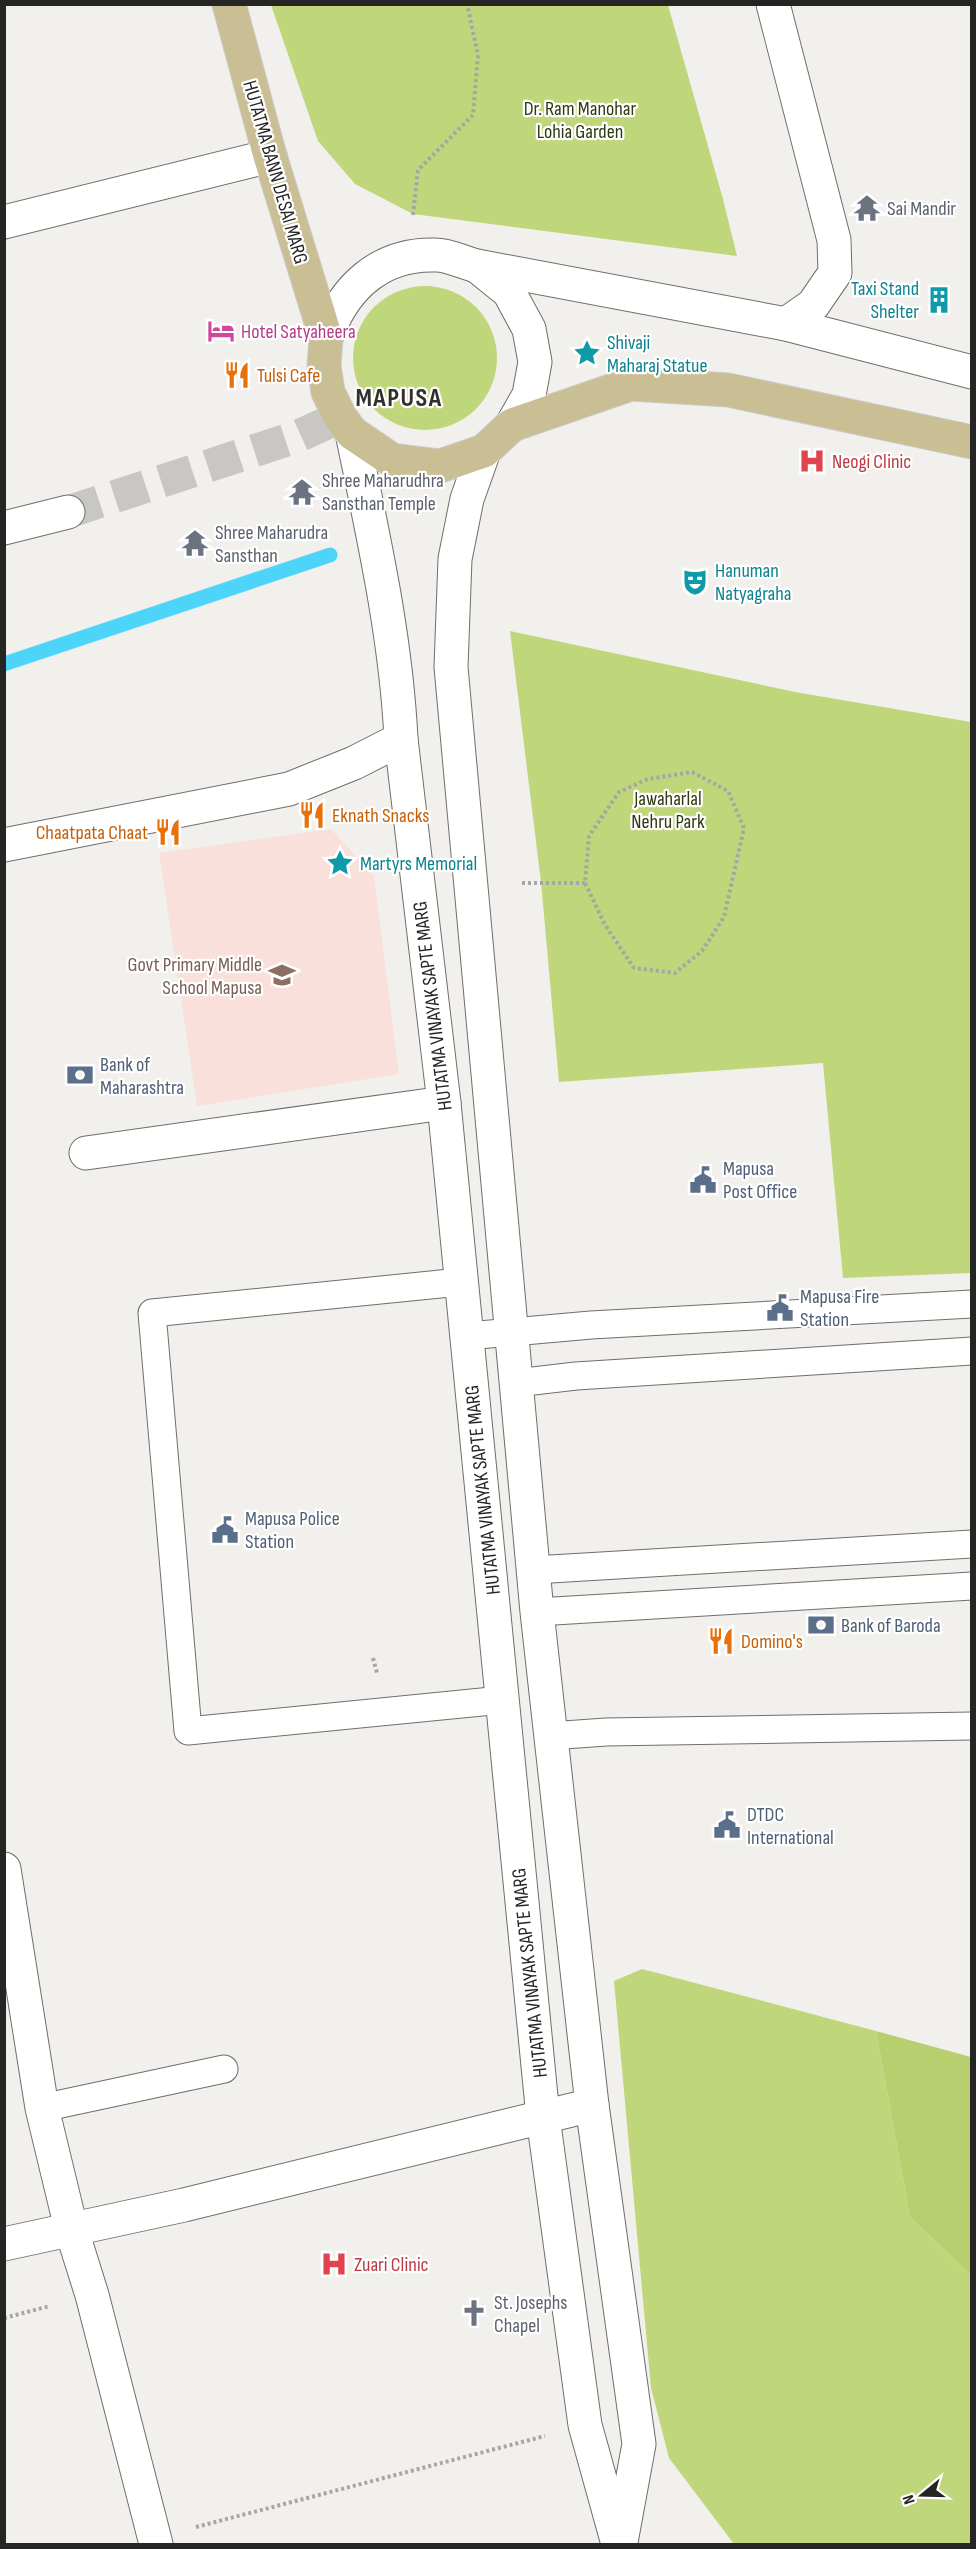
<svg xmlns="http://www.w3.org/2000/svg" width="976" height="2549" viewBox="0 0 976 2549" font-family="'Sofia Sans Condensed',sans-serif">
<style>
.education{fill:#fae0da}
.green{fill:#c0d67a}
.forest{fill:#b7cf6e}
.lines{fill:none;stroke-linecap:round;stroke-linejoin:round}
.stream{stroke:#4cd5f9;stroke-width:15}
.pedestrian-tunnel{stroke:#c8c7c4;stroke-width:33;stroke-dasharray:33 16;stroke-linecap:butt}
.service-casing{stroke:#6f6e6a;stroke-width:29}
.pedestrian-casing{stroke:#6f6e6a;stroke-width:35}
.minor-casing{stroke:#6f6e6a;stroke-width:35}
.tertiary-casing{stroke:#6f6e6a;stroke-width:35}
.secondary-casing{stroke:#6f6e6a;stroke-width:35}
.primary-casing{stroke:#cbcbca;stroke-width:35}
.path{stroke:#a7a6a4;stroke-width:4;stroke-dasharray:3 3;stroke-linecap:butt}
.service{stroke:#fff;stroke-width:27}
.pedestrian{stroke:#fff;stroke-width:33}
.minor{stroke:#fff;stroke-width:33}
.tertiary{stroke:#fff;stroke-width:33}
.secondary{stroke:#fff;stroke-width:33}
.primary{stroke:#c9be94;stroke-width:33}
.labels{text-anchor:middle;stroke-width:4.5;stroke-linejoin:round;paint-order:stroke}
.park-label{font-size:20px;fill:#303910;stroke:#fff}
.street-label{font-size:20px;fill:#252524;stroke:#fff}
.worship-label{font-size:20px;fill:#5b616d;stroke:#fff;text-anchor:start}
.culture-label{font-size:20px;fill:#0d838f;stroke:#fff;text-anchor:start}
.hotel-label{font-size:20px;fill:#b23c85;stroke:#fff;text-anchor:start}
.food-label{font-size:20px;fill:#c56008;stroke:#fff;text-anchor:start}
.health-label{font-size:20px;fill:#be3a42;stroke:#fff;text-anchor:start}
.education-label{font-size:20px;fill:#785e54;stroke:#fff;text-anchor:end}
.service-label{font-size:20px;fill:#4e5e75;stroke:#fff;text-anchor:start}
.district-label{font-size:26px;font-weight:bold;letter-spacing:1.5px;fill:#30302d;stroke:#fff}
</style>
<rect width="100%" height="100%" fill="#f1f0ec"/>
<path class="education" d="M331,829L374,876L399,1074L197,1106L159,853Z"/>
<g class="green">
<path d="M271,5H668L723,199L737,256L413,214L355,184L318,141Z"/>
<circle cx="425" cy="358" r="72"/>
<path d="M510,631L795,692L971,722V1273L843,1278L823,1063L559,1082L541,882Z"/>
<path d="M642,1969L876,2031L910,2217L971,2275V2544H734L669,2458L651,2388L614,1981Z"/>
</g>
<path class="forest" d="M876,2031L971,2057V2275L910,2217Z"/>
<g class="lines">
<path class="stream" d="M4,664L330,555"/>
<path class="pedestrian-tunnel" d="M68,512L296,437L340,417"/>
<defs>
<g id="service">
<path d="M460,1282L152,1313L188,1731L502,1700"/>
<path d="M467,1336L591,1325L972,1304"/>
<path d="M516,1383L576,1376L972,1351"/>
<path d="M534,1570L972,1544"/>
<path d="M537,1612L972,1586"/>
<path d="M550,1736L606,1732L972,1726"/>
<path d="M42,2108L224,2069"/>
</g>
<path id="pedestrian" d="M4,528L68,512"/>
<g id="minor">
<path d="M4,222L270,156"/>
<path d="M86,1153L444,1103"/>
</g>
<g id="tertiary">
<path d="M4,845L289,789L354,763L401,739"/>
<path d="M4,1869L42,2108L71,2228L92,2295L156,2544"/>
<path d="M4,2244L184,2205L592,2105"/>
</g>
<g id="secondary">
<path d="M773,4L834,240L835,273L813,305L786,324"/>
<path d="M478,267L509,292L529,329L535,362L529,395L512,425"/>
<path d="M326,338C343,288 380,253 436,255C449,255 464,263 477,266L786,324L972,372"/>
<path d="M352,433C373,535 396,636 401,739L444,1103L543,2117L585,2425L618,2544"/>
<path d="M484,451L467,499L455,559L451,667L537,1612L592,2105L639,2444L621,2542"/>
</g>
<path id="primary" d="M229,4L270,156L326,338L324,366L328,392L340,417L352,433L392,460L440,466L484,451L512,425L631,384L728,390L972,442"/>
</defs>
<use href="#service" class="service-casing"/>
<use href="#pedestrian" class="pedestrian-casing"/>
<use href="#minor" class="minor-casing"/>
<use href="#tertiary" class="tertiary-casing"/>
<use href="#secondary" class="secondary-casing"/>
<use href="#primary" class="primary-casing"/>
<g class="path">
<path d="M413,215L418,170L473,115L478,55L467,4"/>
<path d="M692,772L728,791L744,828L724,917L702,951L675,973L634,968L605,925L585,883L589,836L619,792L648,779Z"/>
<path d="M522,883H585"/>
<path d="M373,1658L377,1673"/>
<path d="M4,2318L50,2306"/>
<path d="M196,2527L545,2436"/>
</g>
<use href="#service" class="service"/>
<use href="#pedestrian" class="pedestrian"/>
<use href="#minor" class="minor"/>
<use href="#tertiary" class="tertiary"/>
<use href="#secondary" class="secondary"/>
<use href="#primary" class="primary"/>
</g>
<defs>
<symbol id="temple-bare" viewBox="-9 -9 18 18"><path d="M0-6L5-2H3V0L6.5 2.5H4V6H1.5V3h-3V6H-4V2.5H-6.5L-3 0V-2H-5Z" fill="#6b7280" stroke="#fff" stroke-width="2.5" paint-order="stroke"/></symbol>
<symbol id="building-bare" viewBox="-9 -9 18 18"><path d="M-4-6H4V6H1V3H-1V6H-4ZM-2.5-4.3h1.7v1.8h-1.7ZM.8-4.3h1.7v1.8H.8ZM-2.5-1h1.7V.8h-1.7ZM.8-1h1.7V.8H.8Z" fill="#0f9aa8" stroke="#fff" stroke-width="2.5" paint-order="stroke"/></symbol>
<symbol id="hotel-bare" viewBox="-9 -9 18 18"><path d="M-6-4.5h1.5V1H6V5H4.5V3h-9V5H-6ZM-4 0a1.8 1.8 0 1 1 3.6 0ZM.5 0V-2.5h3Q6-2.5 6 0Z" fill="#d1479c" stroke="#fff" stroke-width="2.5" paint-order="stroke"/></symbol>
<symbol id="sight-bare" viewBox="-9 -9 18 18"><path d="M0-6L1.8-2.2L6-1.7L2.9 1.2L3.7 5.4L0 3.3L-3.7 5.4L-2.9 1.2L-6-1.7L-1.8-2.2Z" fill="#0f9aa8" stroke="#fff" stroke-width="2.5" paint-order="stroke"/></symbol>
<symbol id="restaurant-bare" viewBox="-9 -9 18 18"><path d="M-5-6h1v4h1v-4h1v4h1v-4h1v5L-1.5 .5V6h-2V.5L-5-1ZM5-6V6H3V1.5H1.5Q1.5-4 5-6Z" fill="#e8710a" stroke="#fff" stroke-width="2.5" paint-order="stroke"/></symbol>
<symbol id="hospital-bare" viewBox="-9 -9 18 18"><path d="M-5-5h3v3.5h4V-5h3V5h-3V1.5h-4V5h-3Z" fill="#e0444e" stroke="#fff" stroke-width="2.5" paint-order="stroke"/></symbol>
<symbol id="theatre-bare" viewBox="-9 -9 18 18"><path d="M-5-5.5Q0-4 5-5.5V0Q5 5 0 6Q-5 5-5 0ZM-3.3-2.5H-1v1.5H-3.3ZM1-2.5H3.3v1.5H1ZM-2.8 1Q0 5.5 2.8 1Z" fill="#0f9aa8" stroke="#fff" stroke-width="2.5" paint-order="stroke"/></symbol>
<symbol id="school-bare" viewBox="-9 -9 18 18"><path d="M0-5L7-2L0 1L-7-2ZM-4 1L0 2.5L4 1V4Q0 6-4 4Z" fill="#8d6e63" stroke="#fff" stroke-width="2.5" paint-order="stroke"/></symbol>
<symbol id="bank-bare" viewBox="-9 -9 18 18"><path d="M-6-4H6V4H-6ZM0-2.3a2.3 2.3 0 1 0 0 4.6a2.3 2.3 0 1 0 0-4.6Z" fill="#5c6f8a" stroke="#fff" stroke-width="2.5" paint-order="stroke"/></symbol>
<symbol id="civic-bare" viewBox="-9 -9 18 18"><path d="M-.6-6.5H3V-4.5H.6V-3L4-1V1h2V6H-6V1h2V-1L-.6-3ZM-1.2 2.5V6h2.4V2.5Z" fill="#5c6f8a" stroke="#fff" stroke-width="2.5" paint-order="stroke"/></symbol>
<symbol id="church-bare" viewBox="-9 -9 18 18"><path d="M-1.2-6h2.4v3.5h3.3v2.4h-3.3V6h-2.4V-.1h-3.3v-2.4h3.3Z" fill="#6b7280" stroke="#fff" stroke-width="2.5" paint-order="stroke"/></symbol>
</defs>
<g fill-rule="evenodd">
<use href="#temple-bare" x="848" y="189" width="38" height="38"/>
<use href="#building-bare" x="920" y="281" width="38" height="38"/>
<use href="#hotel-bare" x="202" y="312" width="38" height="38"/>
<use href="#sight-bare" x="568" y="334" width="38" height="38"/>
<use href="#restaurant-bare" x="218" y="356" width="38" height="38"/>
<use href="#hospital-bare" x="793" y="442" width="38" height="38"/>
<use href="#temple-bare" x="283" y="473" width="38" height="38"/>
<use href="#temple-bare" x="176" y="524" width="38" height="38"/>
<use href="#theatre-bare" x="676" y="563" width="38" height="38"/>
<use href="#restaurant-bare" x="293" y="796" width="38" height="38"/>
<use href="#restaurant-bare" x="149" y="813" width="38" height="38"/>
<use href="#sight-bare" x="321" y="844" width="38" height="38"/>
<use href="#school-bare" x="263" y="956" width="38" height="38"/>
<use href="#bank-bare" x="61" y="1056" width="38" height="38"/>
<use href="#civic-bare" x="684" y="1161" width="38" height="38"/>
<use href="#civic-bare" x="761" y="1289" width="38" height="38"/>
<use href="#civic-bare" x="206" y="1511" width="38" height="38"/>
<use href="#bank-bare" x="802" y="1606" width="38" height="38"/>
<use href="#restaurant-bare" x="702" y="1622" width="38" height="38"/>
<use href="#civic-bare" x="708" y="1806" width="38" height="38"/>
<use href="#hospital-bare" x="315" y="2245" width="38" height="38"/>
<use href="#church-bare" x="455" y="2294" width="38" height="38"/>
</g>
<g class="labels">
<g class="park-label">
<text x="580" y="115">Dr. Ram Manohar<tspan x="580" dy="23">Lohia Garden</tspan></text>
<text x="668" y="805">Jawaharlal<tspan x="668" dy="23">Nehru Park</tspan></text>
</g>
<g class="street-label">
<text transform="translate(276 172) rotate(74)" y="7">HUTATMA BANN DESAI MARG</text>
<text transform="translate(432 1006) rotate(-97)" y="7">HUTATMA VINAYAK SAPTE MARG</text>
<text transform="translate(482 1490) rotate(-96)" y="7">HUTATMA VINAYAK SAPTE MARG</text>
<text transform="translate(529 1973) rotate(-96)" y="7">HUTATMA VINAYAK SAPTE MARG</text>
</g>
<g class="worship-label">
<text x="887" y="215">Sai Mandir</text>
<text x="322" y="487">Shree Maharudhra<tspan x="322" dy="23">Sansthan Temple</tspan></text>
<text x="215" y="539">Shree Maharudra<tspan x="215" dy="23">Sansthan</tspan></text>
<text x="494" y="2309">St. Josephs<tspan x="494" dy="23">Chapel</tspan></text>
</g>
<g class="culture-label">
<text x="919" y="295" text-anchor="end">Taxi Stand<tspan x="919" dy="23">Shelter</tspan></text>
<text x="607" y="349">Shivaji<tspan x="607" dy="23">Maharaj Statue</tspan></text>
<text x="715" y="577">Hanuman<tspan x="715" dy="23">Natyagraha</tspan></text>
<text x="360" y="870">Martyrs Memorial</text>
</g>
<g class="hotel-label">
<text x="241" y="338">Hotel Satyaheera</text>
</g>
<g class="food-label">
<text x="257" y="382">Tulsi Cafe</text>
<text x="332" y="822">Eknath Snacks</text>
<text x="148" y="839" text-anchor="end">Chaatpata Chaat</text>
<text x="741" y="1648">Domino's</text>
</g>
<g class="health-label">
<text x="832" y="468">Neogi Clinic</text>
<text x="354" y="2271">Zuari Clinic</text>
</g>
<g class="education-label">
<text x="262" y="971">Govt Primary Middle<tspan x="262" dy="23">School Mapusa</tspan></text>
</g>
<g class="service-label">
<text x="100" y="1071">Bank of<tspan x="100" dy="23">Maharashtra</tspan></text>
<text x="723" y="1175">Mapusa<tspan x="723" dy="23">Post Office</tspan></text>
<text x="800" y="1303">Mapusa Fire<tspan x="800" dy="23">Station</tspan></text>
<text x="245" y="1525">Mapusa Police<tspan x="245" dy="23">Station</tspan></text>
<text x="841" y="1632">Bank of Baroda</text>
<text x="747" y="1821">DTDC<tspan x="747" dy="23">International</tspan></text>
</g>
<g class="district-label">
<text x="399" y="406">MAPUSA</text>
</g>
</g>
<rect width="976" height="2549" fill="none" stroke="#252524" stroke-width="12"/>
<g transform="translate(922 2495) rotate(251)" stroke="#ffffff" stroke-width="4.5" paint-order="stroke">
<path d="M0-4.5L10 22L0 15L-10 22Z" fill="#252524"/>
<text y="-9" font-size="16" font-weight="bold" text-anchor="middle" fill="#252524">N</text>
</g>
</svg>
